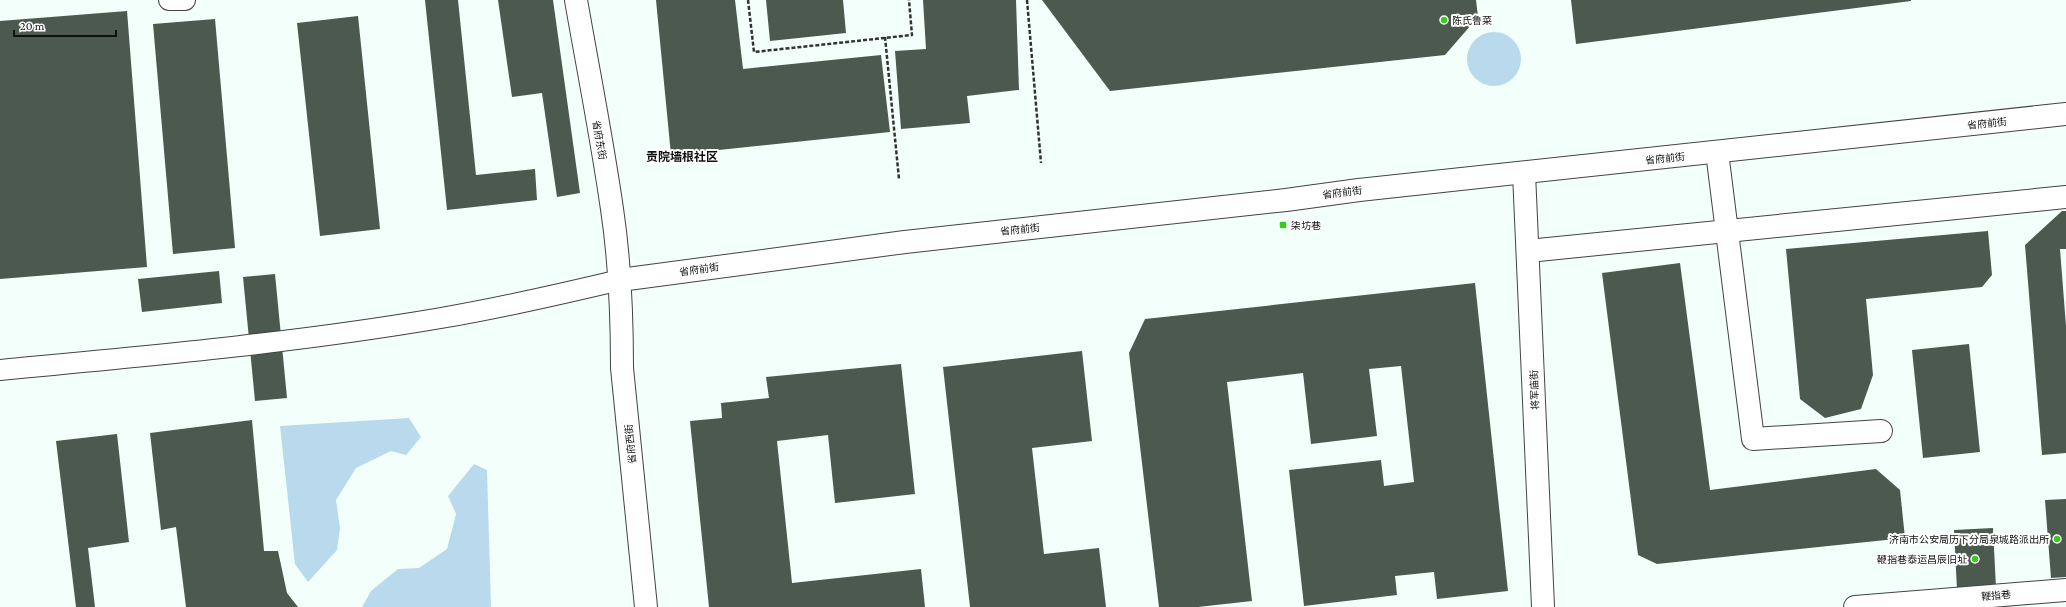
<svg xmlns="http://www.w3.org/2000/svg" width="2066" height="607" viewBox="0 0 2066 607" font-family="'Crimson Pro','Noto Sans SC',serif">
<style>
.green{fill:#b9daed}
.building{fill:#4b594f}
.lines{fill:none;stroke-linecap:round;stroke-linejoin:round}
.service-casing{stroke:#434343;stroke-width:22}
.minor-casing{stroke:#434343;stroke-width:24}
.tertiary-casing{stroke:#434343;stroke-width:24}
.path{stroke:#323232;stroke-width:2.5;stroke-dasharray:4 2;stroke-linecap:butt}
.service{stroke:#fff;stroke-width:20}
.minor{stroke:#fff;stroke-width:22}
.tertiary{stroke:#fff;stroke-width:22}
.poi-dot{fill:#39cb1d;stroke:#fff;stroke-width:1.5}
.labels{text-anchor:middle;stroke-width:4;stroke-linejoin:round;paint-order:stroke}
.poi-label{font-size:10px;fill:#101010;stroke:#fff;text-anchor:start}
.street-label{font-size:10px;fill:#101010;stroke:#fff}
.quarter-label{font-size:12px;font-weight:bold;fill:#101010;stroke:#fff}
</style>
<rect width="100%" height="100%" fill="#f3fffb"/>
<g class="green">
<circle cx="1494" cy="59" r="27"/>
<path d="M409,418L421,437L406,455L391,451L356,468L336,500L340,528L337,550L308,582L295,564L280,426Z"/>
<path d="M474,464L487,470L491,607H362L371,591L398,569L419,568L447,549L456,514L448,496Z"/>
</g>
<g class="building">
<path d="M425,0H458L476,175L535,169L537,200L447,210Z"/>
<path d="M498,0H553L580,193L557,197L542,93L512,97Z"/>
<path d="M656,0H735L743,69L881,55L890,132L671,155Z"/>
<path d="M766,0H843L846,33L770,41Z"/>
<path d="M923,0H1016L1019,90L967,96L970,123L901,129L895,51L926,49Z"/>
<path d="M1042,0H1476L1478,17L1445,55L1110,91Z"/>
<path d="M1571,0H1911V1L1576,44Z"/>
<path d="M127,11L147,267L0,279V21Z"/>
<path d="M358,16L380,229L320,236L297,23Z"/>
<path d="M215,19L235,248L173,254L153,24Z"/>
<path d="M2062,211H2066V249H2060L2066,326V453L2042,455L2025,245Z"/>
<path d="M1988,231L1992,275L1982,287L1866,299L1873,375L1861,409L1825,418L1800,399L1786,249Z"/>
<path d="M1680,263L1710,490L1876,469L1900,490L1905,538L1657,564L1638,555L1602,273Z"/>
<path d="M219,271L222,303L142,312L138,279Z"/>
<path d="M275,274L287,398L255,401L243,277Z"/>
<path d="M1475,283L1508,591L1437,599L1434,572L1395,576L1397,595L1304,606L1289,470L1381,460L1384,486L1414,482L1401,366L1369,369L1377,436L1311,444L1303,373L1227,382L1252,601L1198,607H1159L1129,353L1145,319Z"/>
<path d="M1969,344L1980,452L1923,458L1912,350Z"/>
<path d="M1082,351L1092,441L1032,448L1044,554L1099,548L1106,607H970L943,367Z"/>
<path d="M901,364L915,494L835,503L828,435L777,441L792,583L921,569L925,607H709L690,421L722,418L721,403L769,398L766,377Z"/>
<path d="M252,420L264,551H278L287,593L298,607H186L176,527L161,530L150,433Z"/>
<path d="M117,434L129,542L88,548L95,607H76L56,441Z"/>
<path d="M2066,499V577L2051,578L2045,500Z"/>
<path d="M1993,528L1996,588L1957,590L1954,530Z"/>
</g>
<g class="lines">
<defs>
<g id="service">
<path d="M169,0H185"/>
<path d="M0,370C147,356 295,343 441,318C501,308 561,294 620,280"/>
</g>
<g id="minor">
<path d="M1717,152L1753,439L1881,431"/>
<path d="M1524,173L1543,607"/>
<path d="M1528,251L2066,197"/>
<path d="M1855,607L2066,590"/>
</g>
<g id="tertiary">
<path d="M576,0C588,69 602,139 612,209C620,262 622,315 622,368L646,607"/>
<path d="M620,280L905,242L1286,200L1359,190L2066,114"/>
</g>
</defs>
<use href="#service" class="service-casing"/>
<use href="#minor" class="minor-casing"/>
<use href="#tertiary" class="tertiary-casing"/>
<g class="path">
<path d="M748,0L754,52L912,35L909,0"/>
<path d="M1027,0L1041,163"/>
<path d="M885,37L899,179"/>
</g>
<use href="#service" class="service"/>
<use href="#minor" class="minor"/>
<use href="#tertiary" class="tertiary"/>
</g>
<g class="poi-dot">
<circle cx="1444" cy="20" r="4"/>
<rect x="1279" y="221" width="8" height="8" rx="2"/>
<circle cx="2057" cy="539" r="4"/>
<circle cx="1975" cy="559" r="4"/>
</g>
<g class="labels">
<g class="poi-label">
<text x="1452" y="24">陈氏鲁菜</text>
<text x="1291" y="229">柒坊巷</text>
<text x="2049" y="543" text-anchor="end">济南市公安局历下分局泉城路派出所</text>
<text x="1967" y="563" text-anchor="end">鞭指巷泰运昌辰旧址</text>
</g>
<g class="street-label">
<text transform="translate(1987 123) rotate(-6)" y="4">省府前街</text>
<text transform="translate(600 140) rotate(80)" y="4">省府东街</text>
<text transform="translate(1665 158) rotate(-6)" y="4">省府前街</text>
<text transform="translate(1342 192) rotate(-7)" y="4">省府前街</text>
<text transform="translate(1020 229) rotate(-6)" y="4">省府前街</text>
<text transform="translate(699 269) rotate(-8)" y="4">省府前街</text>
<text transform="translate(1534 390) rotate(-92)" y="4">将军庙街</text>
<text transform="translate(630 444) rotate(-96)" y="4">省府西街</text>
<text transform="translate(1996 595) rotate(-5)" y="4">鞭指巷</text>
</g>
<g class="quarter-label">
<text x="682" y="161">贡院墙根社区</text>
</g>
</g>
<path d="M14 30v6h102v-6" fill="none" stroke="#101010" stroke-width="2"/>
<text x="20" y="30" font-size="12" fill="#101010" stroke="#ffffff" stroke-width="3" paint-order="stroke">20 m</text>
</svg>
